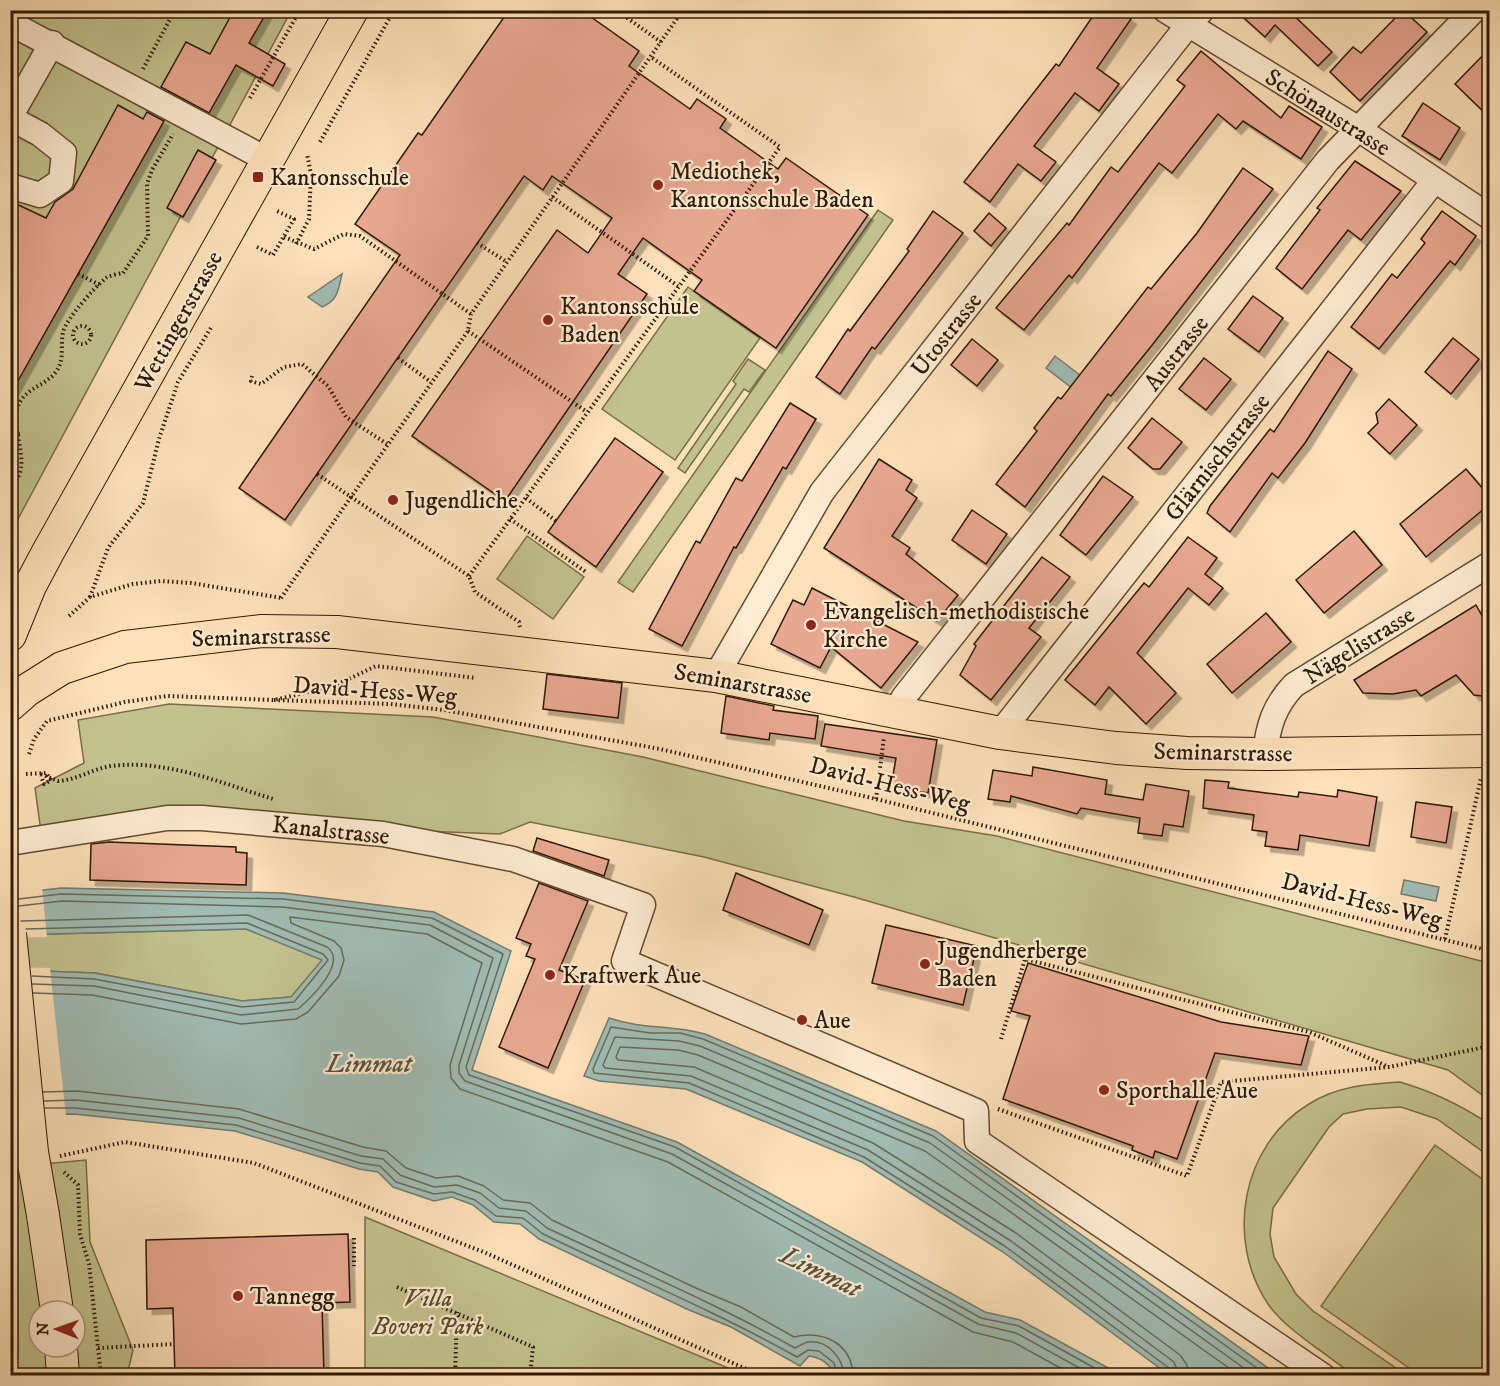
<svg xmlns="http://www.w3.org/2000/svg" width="1500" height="1386" viewBox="0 0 1500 1386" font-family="'IM FELL DW Pica',serif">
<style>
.green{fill:#c2c28e;stroke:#786e47;stroke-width:1.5;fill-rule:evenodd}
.water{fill:#a0bcb4;stroke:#737b6c;stroke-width:1.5}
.pier{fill:#fde1b9}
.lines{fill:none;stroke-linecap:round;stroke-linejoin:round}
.shore{stroke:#686a5a;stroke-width:1.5}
.building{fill:#e8a791;stroke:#2f1900;stroke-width:1.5;filter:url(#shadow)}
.minor-casing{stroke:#624b2e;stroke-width:27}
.major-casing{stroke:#2f1900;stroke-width:34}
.path{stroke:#2f1900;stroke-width:4;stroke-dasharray:1.5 3;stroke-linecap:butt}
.minor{stroke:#feecd2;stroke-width:24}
.major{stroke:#fde1b9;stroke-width:32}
.major-bridge-casing{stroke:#2f1900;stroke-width:34;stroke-linecap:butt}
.path-bridge{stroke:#2f1900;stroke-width:4;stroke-dasharray:1.5 3;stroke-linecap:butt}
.major-bridge{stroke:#fde1b9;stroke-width:32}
.poi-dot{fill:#8f2418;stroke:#feecd2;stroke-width:2}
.labels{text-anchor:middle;stroke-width:4.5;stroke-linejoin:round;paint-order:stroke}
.street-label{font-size:24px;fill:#2f1900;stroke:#feecd2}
.poi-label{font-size:24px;fill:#2f1900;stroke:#feecd2;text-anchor:start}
.park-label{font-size:24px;font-style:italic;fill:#5b4c2b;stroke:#feecd2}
.water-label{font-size:26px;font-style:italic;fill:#57523f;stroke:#feecd2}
</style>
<defs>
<filter id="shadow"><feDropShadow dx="5.5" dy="5.5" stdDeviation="0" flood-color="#0004"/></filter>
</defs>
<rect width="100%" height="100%" fill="#fde1b9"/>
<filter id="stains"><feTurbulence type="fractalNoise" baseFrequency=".00333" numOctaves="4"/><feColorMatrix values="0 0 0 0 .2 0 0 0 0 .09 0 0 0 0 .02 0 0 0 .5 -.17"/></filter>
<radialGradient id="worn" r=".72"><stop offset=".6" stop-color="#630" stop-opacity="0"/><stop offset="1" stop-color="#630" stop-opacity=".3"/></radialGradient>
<g class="green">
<path d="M11,11H291L11,532Z"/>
<path d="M878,210L893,220L633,592L618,582Z"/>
<path d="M688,287L760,338L675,460L602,409Z"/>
<path d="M748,359L765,370L749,392L744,389L685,473L678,468L736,384L733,381Z"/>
<path d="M527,536L584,577L553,619L497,579Z"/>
<path d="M169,704L433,717L643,757L904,821L997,836L1489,963V1100L1448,1070L854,897L704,857L530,822L500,834L341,828H180L43,846L35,788L84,763L78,720Z"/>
<path d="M246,929L323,960L291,997L242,1001L95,973L11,970V935Z"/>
<path d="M1400,1082C1434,1092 1461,1105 1489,1124V1156L1437,1119L1401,1107L1367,1109L1343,1114L1329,1127L1273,1208L1270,1234L1274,1257L1296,1294L1313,1311L1406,1375C1392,1376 1370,1380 1357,1375C1343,1370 1328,1355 1315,1347C1299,1335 1280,1321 1268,1304C1225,1240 1241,1145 1309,1104C1337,1086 1368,1084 1400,1082Z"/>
<path d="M1435,1145L1489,1184V1375H1419L1321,1306Z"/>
<path d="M86,1160L90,1242L133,1350L127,1375L11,1376V1167ZM39,1311H75V1347H39Z"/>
<path d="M365,1217L745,1375H365Z"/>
</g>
<g class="water">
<path d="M342,274C338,291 338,300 322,307L308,297Z"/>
<path d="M1055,356L1094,386L1085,398L1046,368Z"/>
<path d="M1404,880L1439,887L1436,901L1401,894Z"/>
<path d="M61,888L283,893L434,912L511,951L472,1070L677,1142L985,1312L1020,1320L1121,1375H834L829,1372L830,1367C824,1360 818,1357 809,1356L800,1366L731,1327L689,1310L539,1239L520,1224L494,1222L473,1205L452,1197L434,1201L393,1187L378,1172L359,1169L235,1131L74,1114L11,1115V970L95,973L242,1001L291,997L322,960L246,929L11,935L10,894Z"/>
<path d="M609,1018C641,1029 673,1025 705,1034L936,1131L1278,1375H1169L1003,1252L862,1162L686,1089L599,1081L584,1076Z"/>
</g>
<g class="pier">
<path d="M42,887L47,937L10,938V891Z"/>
<path d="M10,967L50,968L66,1117L10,1118Z"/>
</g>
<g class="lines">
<g class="shore">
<path d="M10,900L61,894L283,899L432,918L503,954L466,1067L469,1075L675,1147L981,1318L1019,1326L1109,1376"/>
<path d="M10,907L62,901L282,907L430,925L493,958L459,1065V1073L465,1081L672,1154L978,1324L1016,1333L1094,1376"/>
<path d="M21,921L248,915L327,947C348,962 312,997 298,1009L241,1015L94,986L32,984"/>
<path d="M26,929L247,923L323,954L328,960L294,1002L242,1007L94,979L32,976"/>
<path d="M33,993L92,995L241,1024L296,1019L308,1012L339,976L344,960L341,948L334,941L291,923L290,917L427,934L482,963L450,1065L451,1078L460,1089L668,1162L973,1332L1013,1342L1075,1376"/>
<path d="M43,1092L77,1091L239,1109L363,1147L386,1151L406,1168L436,1178L458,1176L484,1186L503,1200L530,1203L552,1220L698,1289L741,1307L794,1337C823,1330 852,1343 853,1376"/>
<path d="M44,1101L76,1100L239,1118L361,1156L383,1159L400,1175L434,1187L457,1185L480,1193L499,1208L526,1211L547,1228C630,1267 715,1303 795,1348C799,1346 804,1343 808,1342C828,1340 843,1358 844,1376"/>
<path d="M45,1108H75L236,1125L360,1163L380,1166L396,1182L434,1194L452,1192L475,1200L496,1216L523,1218L543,1234C628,1275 715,1311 797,1357L808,1350L819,1351L834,1363L837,1376"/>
<path d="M1172,1376L1169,1368L1006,1247L864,1157L689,1083L594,1073L593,1069L611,1027L650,1033H680L703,1039L933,1136L1268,1376"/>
<path d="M1179,1376L1174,1362L1011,1241L868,1150L691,1076L605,1068L603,1065L615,1037L679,1041L700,1046L930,1143L1255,1376"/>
<path d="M1188,1376L1187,1365L1180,1355L1016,1233L873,1143L694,1067L618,1060L616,1057L620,1047L678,1050L698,1055L925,1151L1240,1376"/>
</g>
</g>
<g class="building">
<path d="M234,10H268L249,43L285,64L273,86L236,65L209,113L161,87L186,42L210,54Z"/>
<path d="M509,10H581L639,51L629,66L690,109L697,99L726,119L720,128L778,169L786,158L868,215L776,348L694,291L702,280L643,238L618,274L647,294L505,501L412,436L557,230L588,253L612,218L552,176L543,190L524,176L285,520L239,488L400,255L355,224L418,133L422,135Z"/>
<path d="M1097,10H1119L1131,19L1097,68L1119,84L1099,111L1075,93L1034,146L1056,162L1041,181L1018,164L990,202L964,182L1056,64L1059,66Z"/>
<path d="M1235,10H1288L1332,52L1318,66L1275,25L1265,37Z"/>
<path d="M1403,10L1427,32L1360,101L1330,72L1353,47L1361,53Z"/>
<path d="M1490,48V118L1455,84Z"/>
<path d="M1201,51L1281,118L1289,106L1322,127L1301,159L1243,121L1236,129L1218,114L1172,173L1159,163L1072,278L1069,275L1024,330L996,308L1067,223L1069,225L1111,167L1118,172L1185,86L1177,80Z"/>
<path d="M1423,103L1460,128L1440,160L1402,136Z"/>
<path d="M118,105L143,119L147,112L164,121L10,395V201L46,218L55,202L73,189Z"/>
<path d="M198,150L216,160L183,217L167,208Z"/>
<path d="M1355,161L1401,191L1361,240L1348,230L1302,289L1276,268L1320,210L1317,208Z"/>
<path d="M1243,168L1273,189L1153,344L1111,396L1108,394L1025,507L996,484L1037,431L1034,428L1058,397L1061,399L1148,287L1151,289L1197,233Z"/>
<path d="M933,211L963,233L875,349L872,347L840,394L816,377L848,329L850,331L909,251L907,249Z"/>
<path d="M1442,211L1476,236L1455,265L1450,261L1379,349L1351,327L1392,274L1397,278L1425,243L1421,239Z"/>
<path d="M989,213L1006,228L991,246L974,231Z"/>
<path d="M1253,296L1283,318L1259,352L1228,329Z"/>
<path d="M1453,338L1479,359L1451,394L1425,372Z"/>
<path d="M972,339L998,360L977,386L951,365Z"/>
<path d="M1328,351L1352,369L1305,443L1278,478L1272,473L1230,532L1207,513L1210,506L1270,429L1274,432Z"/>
<path d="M1204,358L1231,379L1206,410L1179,389Z"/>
<path d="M1389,399L1417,425L1390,454L1368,433L1378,423L1376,413Z"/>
<path d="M790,403L816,419L786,469L783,467L736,548L734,547L682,646L649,629L696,541L700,543L736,478L742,481Z"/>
<path d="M1152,418L1182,442L1160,469H1153L1128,448Z"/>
<path d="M615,438L663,472L596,567L548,532Z"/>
<path d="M879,459L912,480L906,490L917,498L892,536L910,548L906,554L958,595L937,621L824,548Z"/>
<path d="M1466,469L1490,497V504L1426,557L1400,524Z"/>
<path d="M1103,476L1133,497L1086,555L1060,535Z"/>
<path d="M972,510L1007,534L986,564L952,540Z"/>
<path d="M1354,531L1382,565L1324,613L1296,580Z"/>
<path d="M1188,537L1217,558L1205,574L1223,588L1209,605L1188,588L1137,653L1176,693L1146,724L1109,687L1095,705L1065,680L1144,583L1149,587Z"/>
<path d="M1042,557L1070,577L1029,628L1041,637L991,700L960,675L976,646L974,644Z"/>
<path d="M812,588L918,642L881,688L831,647L820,668L771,644L793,600L804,605Z"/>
<path d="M1476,605L1490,630V697L1474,695L1456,675L1421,696L1416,690L1393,694L1363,693L1354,680Z"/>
<path d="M1266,613L1291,642L1232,693L1207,664Z"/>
<path d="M547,674L622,683L618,718L543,709Z"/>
<path d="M726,696L774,706L773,710L818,716L815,739L770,733L769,740L721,733Z"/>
<path d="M825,724L937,740L928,793L891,787L896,758L821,746Z"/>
<path d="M1033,767L1107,780L1105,794L1143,800L1146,784L1189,791L1183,827L1164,824L1162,836L1138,833L1140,818L1081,808L1077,814L1011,796L1010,802L988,799L993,770L1032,776Z"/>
<path d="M1205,780L1229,782L1228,788L1298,797L1299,792L1337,797L1338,790L1377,797L1369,846L1300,835L1298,850L1265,846L1267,832L1252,830L1254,815L1203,808Z"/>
<path d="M1416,802L1452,807L1446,843L1411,837Z"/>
<path d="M537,838L609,860L604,876L533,851Z"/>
<path d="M109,842L236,847V852L247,853L246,885L90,880L91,844Z"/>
<path d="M736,873L823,910L809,945L723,910Z"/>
<path d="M539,883L588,901L559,970L585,980L548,1068L499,1047L535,959L526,956L531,944L516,938Z"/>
<path d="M886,925L977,946L963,1005L872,983Z"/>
<path d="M1028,963L1221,1022L1309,1036L1301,1065L1215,1053L1177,1159L1155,1151L1153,1158L1132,1150L1133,1146L1003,1099L1030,1016L1011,1011Z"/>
<path d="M348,1234L350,1302L322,1303L324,1376H175L173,1308L147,1309L146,1240Z"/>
</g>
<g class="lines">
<defs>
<g id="minor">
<path d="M1165,10L1357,128L1490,217"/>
<path d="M10,23L268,160"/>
<path d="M10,117L52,43"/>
<path d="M10,118L40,134L64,153L61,181L40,195L10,186"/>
<path d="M716,676L822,492L1188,25L1202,10"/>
<path d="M896,711L904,697L1328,160L1474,10"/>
<path d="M1000,733L1434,181"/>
<path d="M1265,754C1268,726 1274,706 1294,685L1490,564"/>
<path d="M10,843L167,818H202L383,834L513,859L643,905L624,961L976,1111L977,1141L1323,1376"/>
</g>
<g id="major">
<path d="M10,635L30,586L48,552L352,10"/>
<path d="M10,705L27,690L62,668L125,647L262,631L337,632L716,676L1000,733L1116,748L1187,753L1265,754L1490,751"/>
<path d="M43,1215L57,1311"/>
<path d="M61,1347L63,1376"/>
</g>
</defs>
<use href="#minor" class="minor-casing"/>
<use href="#major" class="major-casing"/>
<g class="path">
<path d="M616,10L661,42"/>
<path d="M143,69L175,10"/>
<path d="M250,98L300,10"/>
<path d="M320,142L394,10"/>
<path d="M552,197L678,286"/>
<path d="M284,237L314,249L344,234L360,236L471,314"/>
<path d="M477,243L507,262"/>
<path d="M296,244L309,219L311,174L307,154"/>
<path d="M257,247L273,255L294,219L277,211"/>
<path d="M78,274L100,285"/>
<circle cx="82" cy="335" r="9"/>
<path d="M468,331L587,412"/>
<path d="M398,358L431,382"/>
<path d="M252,376L251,381L261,384L284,367L302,364L328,386L346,417L387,444"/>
<path d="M10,435L20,434"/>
<path d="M10,487C35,468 10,431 17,409C23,388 44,387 56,372C65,359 60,346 63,332C67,318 94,288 106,278C110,275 118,274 123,273L148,236L147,184L152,170L173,134"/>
<path d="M526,498L556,521"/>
<path d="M510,519L586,572"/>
<path d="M469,576L780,147L651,57"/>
<path d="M90,597L108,548L143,503L159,439L178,382L212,326"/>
<path d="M281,598L351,497L317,474"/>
<path d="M69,616L90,597L133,584L161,581L191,583L282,598"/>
<path d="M520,627L519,622L475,592L469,576L351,497L468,331L471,314L683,10"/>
<path d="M274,700L390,704L444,710L660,749L876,799L1490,951"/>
<path d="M29,754L34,739L47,721L125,702L167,696L274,700L334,686L376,666L476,678"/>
<path d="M41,774L58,781C77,780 92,769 111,766C166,759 221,783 273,799"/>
<path d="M876,799L884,737"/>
<path d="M1445,939L1481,778"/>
<path d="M1001,1039L1025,959L1309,1032L1389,1067"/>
<path d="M998,1109L1187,1176L1221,1082L1389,1067L1490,1046"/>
<path d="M60,1156L125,1142L254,1163L486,1253L762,1376"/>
<path d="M64,1172L78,1185L80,1234L89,1264L101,1376"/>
<path d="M354,1238V1266"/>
<path d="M397,1287L533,1347L530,1376"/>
<path d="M98,1348L174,1344"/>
<path d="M455,1376L457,1312"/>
</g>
<use href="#minor" class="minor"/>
<use href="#major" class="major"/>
<defs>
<path id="major-bridge" d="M10,934L32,1152L43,1215"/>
</defs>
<use href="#major-bridge" class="major-bridge-casing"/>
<path class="path-bridge" d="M26,774L46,773L51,780L44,784L41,776"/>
<use href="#major-bridge" class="major-bridge"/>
</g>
<g class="poi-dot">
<rect x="252" y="171" width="12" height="12" rx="3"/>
<circle cx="658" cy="185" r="6"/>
<circle cx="548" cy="320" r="6"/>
<circle cx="393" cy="500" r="6"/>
<circle cx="811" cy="625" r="6"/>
<circle cx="925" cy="964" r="6"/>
<circle cx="550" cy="975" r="6"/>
<circle cx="802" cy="1020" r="6"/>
<circle cx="1104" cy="1090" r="6"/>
<circle cx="238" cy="1296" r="6"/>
</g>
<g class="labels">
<g class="street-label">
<text transform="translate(1328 112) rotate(32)" y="8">Schönaustrasse</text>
<text transform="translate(178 321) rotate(-61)" y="8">Wettingerstrasse</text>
<text transform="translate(946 334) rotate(-52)" y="8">Utostrasse</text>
<text transform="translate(1176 353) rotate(-52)" y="8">Austrasse</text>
<text transform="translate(1217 457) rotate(-52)" y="8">Glärnischstrasse</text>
<text transform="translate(261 636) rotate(-2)" y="8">Seminarstrasse</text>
<text transform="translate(1359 645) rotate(-32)" y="8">Nägelistrasse</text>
<text transform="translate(743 683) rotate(10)" y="8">Seminarstrasse</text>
<text transform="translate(375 690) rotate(4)" y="8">David-Hess-Weg</text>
<text transform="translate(1223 752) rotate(1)" y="8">Seminarstrasse</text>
<text transform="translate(890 784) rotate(14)" y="8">David-Hess-Weg</text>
<text transform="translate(331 830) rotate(6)" y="8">Kanalstrasse</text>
<text transform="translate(1362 900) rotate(14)" y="8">David-Hess-Weg</text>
</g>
<g class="poi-label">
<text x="670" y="179">Mediothek,<tspan x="670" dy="28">Kantonsschule Baden</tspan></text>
<text x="270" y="185">Kantonsschule</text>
<text x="560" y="314">Kantonsschule<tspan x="560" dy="28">Baden</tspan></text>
<text x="405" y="508">Jugendliche</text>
<text x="823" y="619">Evangelisch-methodistische<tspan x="823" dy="28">Kirche</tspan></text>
<text x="937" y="958">Jugendherberge<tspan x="937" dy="28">Baden</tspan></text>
<text x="562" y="983">Kraftwerk Aue</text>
<text x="814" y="1028">Aue</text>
<text x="1116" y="1098">Sporthalle Aue</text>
<text x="250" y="1304">Tannegg</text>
</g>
<g class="park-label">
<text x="428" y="1306">Villa<tspan x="428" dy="28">Boveri Park</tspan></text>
</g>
<g class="water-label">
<text x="369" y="1072">Limmat</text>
<text transform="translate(821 1271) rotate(26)" y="9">Limmat</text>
</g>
</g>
<rect width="1500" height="1386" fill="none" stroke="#fde1b9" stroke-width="36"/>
<rect x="12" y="12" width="1476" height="1362" fill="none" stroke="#2f1900" stroke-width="3"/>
<rect x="18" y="18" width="1464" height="1350" fill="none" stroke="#2f1900" stroke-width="1.5"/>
<g transform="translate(57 1329) rotate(271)"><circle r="28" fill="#feecd2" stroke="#ab987e" stroke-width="1.5"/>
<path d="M0-4.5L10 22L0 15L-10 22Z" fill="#8f2418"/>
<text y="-9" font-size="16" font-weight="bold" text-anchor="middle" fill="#2f1900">N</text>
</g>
<rect width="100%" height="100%" filter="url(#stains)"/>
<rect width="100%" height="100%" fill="url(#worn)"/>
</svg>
